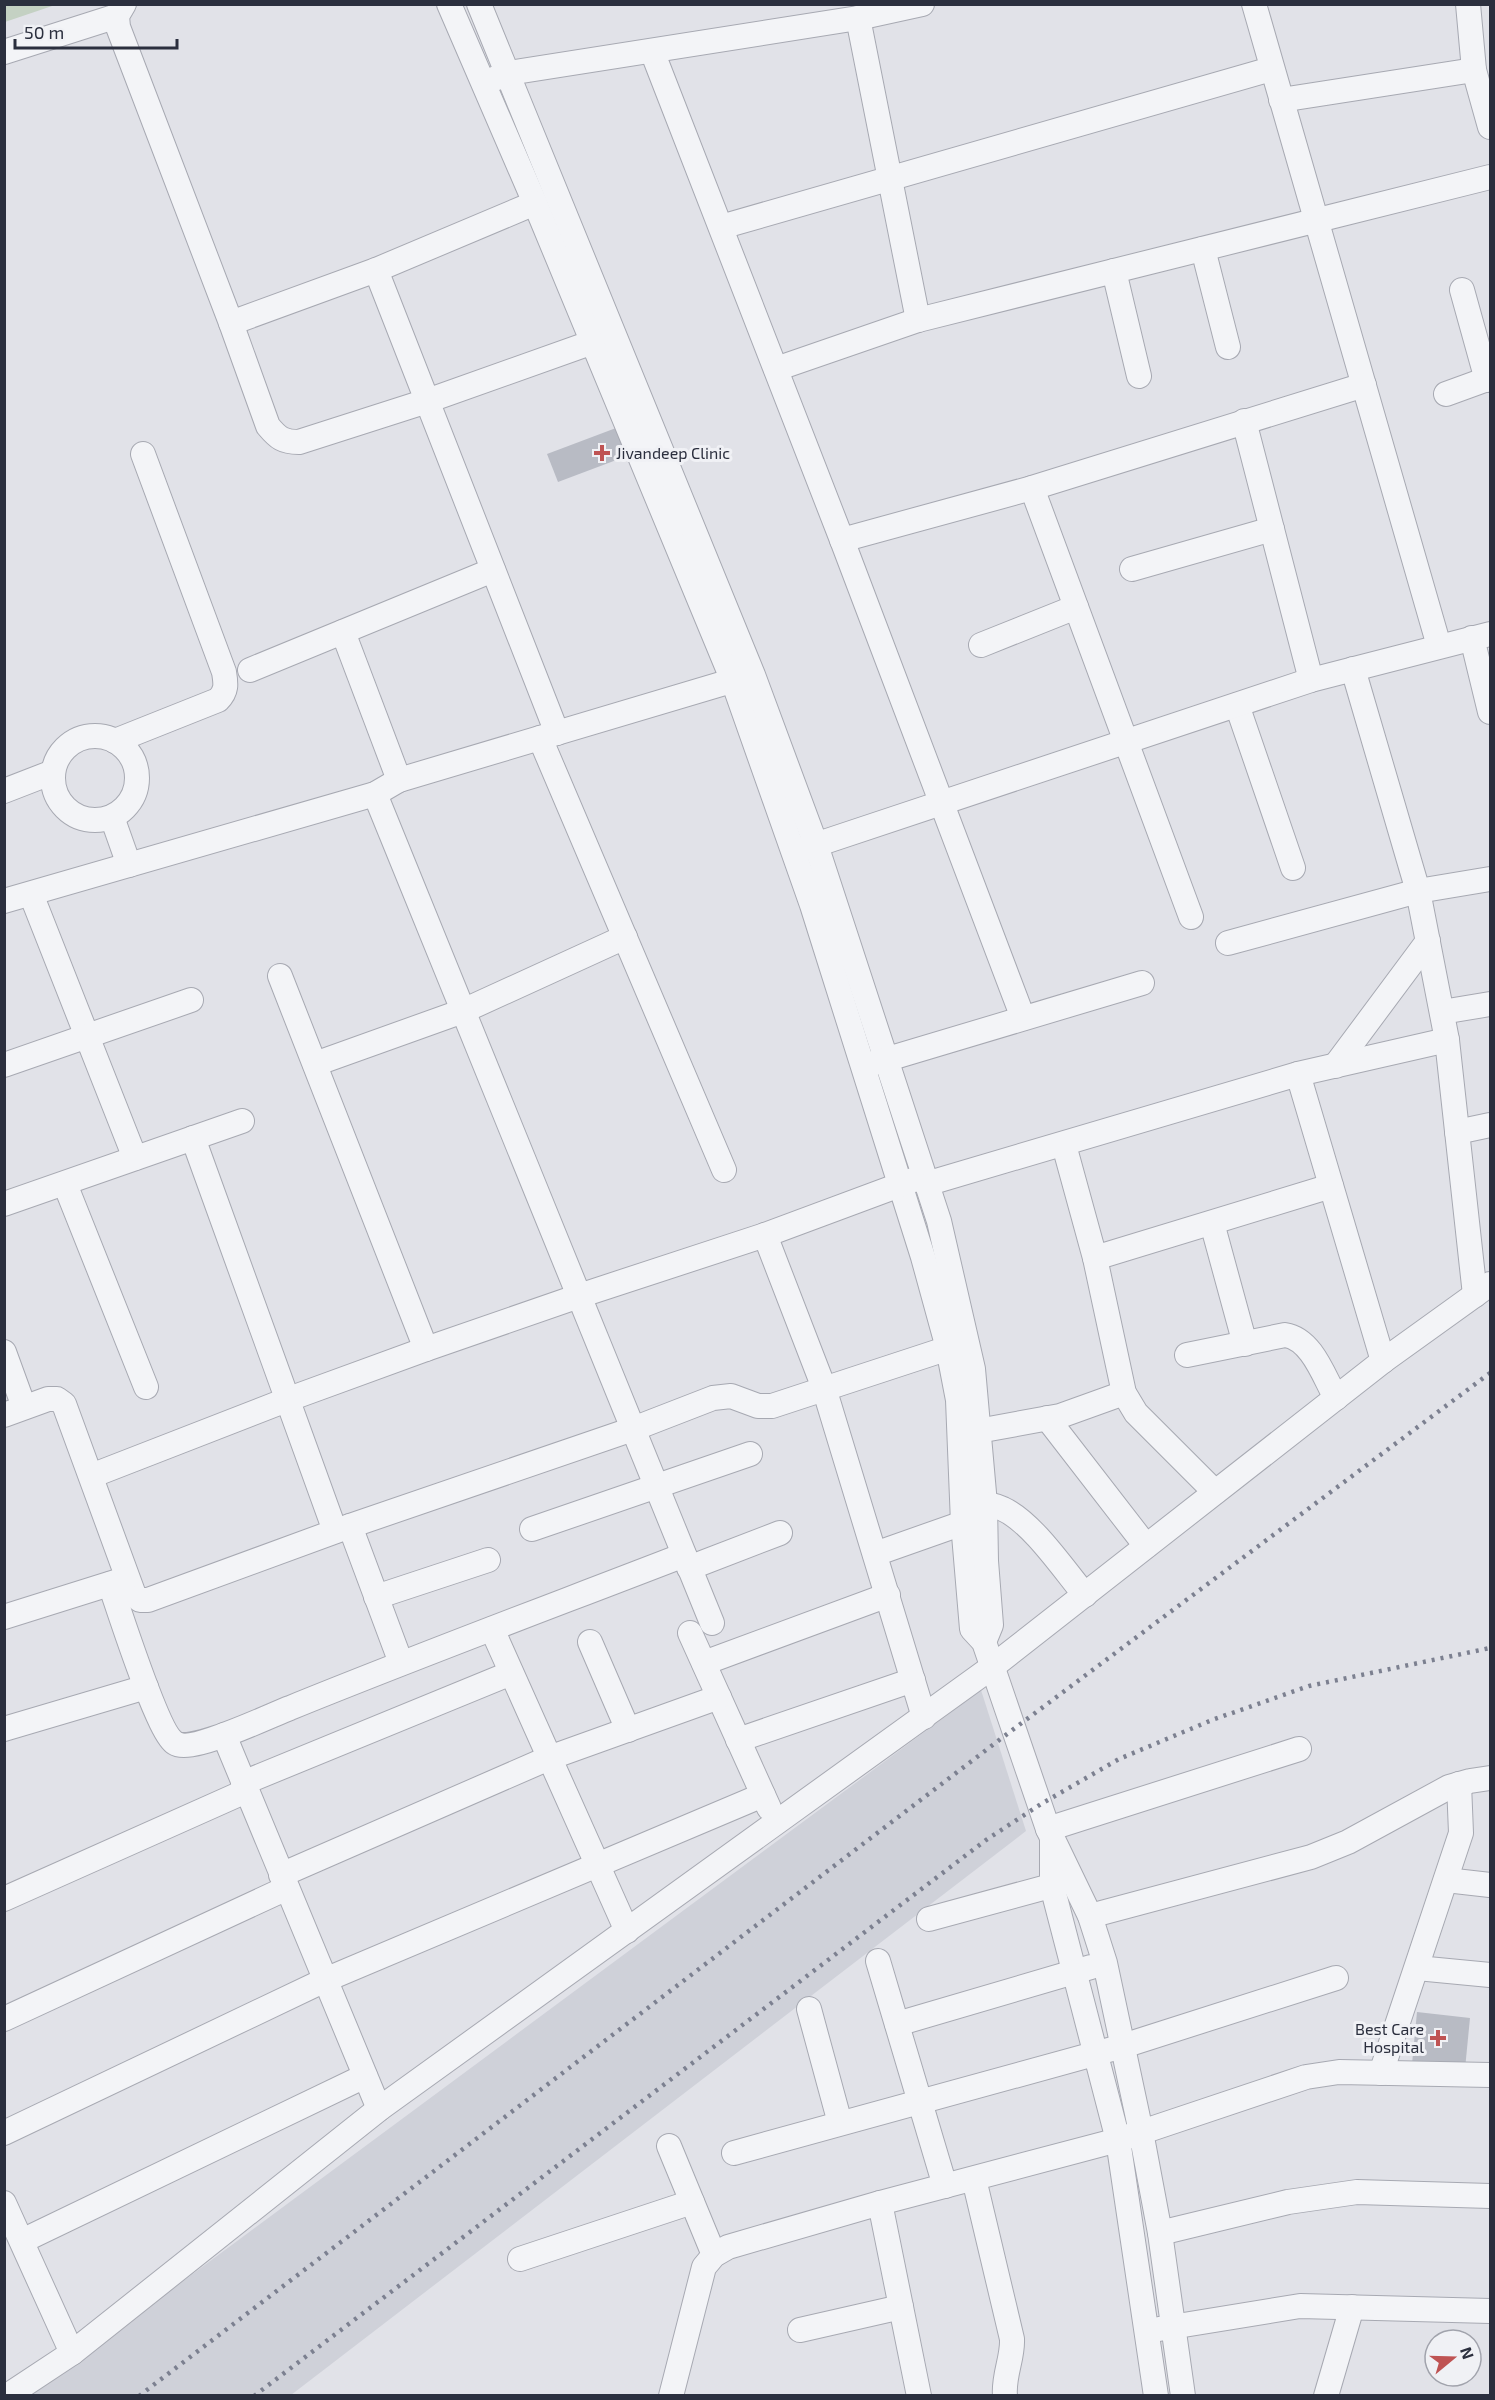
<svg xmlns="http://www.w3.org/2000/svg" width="1495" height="2400" viewBox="0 0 1495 2400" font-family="'Exo 2',sans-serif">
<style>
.built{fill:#cfd1d9}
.green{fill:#c4d1c3}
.building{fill:#b8bbc4}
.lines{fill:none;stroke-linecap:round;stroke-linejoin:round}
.minor-casing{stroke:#a7a9b2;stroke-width:26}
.minor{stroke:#f3f4f7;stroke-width:24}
.rail{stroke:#7c8090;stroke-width:4.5;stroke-dasharray:3 6;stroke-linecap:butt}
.poi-dot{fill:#bf5353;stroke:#f0f1f5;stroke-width:2}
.labels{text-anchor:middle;stroke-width:6;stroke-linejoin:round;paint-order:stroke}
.poi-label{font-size:16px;fill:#2b2f3e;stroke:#f0f1f5;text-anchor:start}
</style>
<rect width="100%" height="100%" fill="#e1e2e8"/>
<path class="built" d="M981,1690L1026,1831L291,2395L28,2396Z"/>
<path class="green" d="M5,4H55V5L5,22Z"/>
<g class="building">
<path d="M616,428L627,456L558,482L547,454Z"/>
<path d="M1417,2012L1470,2018L1465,2069L1412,2064Z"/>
</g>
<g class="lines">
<defs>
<g id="minor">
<path d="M124,4L117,16L118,27L231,323L268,426C278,438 283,442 299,442L427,401L593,342"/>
<path d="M449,4L535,203L733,681L812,905L923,1257L948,1348L958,1400L963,1523L972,1629L984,1642L1048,1829L1090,1916L1105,1963L1141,2132L1160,2233L1183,2396"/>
<path d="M479,4L753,675L816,845L939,1221L973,1369L985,1504L986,1561L991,1625L984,1642"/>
<path d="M1254,4L1439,646"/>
<path d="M1468,4L1474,70L1490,127"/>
<path d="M858,18L918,320"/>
<path d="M652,51L842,540L1023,1018"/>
<path d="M4,52L117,16"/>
<path d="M494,79L509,73L858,18L922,4"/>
<path d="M1281,100L1474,70"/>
<path d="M721,227L1271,69"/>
<path d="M1203,249L1228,347"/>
<path d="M376,270L557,733"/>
<path d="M1114,271L1139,376"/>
<path d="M1462,290L1487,380"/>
<path d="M231,323L376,270L535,203"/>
<path d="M776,369L918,320L1490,177"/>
<path d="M1446,394L1490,378"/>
<path d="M1244,421L1311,680"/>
<path d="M1032,488L1191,917"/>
<path d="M842,540L1032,488L1364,385"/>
<path d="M1132,569L1272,529"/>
<path d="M343,632L399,780"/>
<path d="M1472,638L1490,712"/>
<path d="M981,645L1076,607"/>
<path d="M1353,669L1418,891L1447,1040L1475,1295"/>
<path d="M250,670L493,570"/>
<path d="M1237,705L1293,868"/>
<circle cx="95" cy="778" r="42"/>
<path d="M540,738L724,1170"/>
<path d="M115,741L218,700C227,691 226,684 224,672L143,454"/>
<path d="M4,791L53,772"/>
<path d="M375,794L712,1623"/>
<path d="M112,817L129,865"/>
<path d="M800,850L1311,680L1490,634"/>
<path d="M31,894L135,1158"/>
<path d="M4,901L375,794L399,780L748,676"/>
<path d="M1228,943L1418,891L1490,879"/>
<path d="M280,976L426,1349"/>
<path d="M1442,1012L1490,1004"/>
<path d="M315,1064L463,1011L625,937"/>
<path d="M871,1064L1142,983"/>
<path d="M4,1065L191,1000"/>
<path d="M1335,1066L1428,941"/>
<path d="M1298,1074L1383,1361"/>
<path d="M1457,1132L1490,1125"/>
<path d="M193,1138L335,1531"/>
<path d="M1064,1145L1095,1258L1124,1393L1136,1413L1215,1492"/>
<path d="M65,1184L146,1387"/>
<path d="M926,1184L1298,1074L1447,1040"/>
<path d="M4,1204L242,1121"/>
<path d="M1212,1223L1245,1344"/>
<path d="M765,1235L824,1388L924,1717"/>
<path d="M1095,1258L1331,1186"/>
<path d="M4,1352L24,1407"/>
<path d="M1187,1355L1285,1335C1312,1339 1324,1377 1336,1398"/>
<path d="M4,1415L48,1399H57L64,1404L134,1595L140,1600H148L350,1526L633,1429L713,1398L731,1396L758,1406H772L964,1343"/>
<path d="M1047,1418L1146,1546"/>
<path d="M978,1431L1060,1416L1124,1393"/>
<path d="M91,1476L289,1399L426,1349L579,1296L765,1235L913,1180"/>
<path d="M971,1503C982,1503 993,1504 1003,1509C1032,1522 1064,1570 1085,1595"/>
<path d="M350,1526L401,1663"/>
<path d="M532,1529L750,1454"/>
<path d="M875,1554L963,1523"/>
<path d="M689,1568L780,1533"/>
<path d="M110,1584C119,1610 158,1733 175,1743C191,1754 269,1716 290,1708C420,1655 552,1606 684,1555"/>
<path d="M376,1597L488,1560"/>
<path d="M4,1617L125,1579"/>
<path d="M492,1629L627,1931"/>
<path d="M690,1633L769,1808"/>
<path d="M590,1642L628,1730"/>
<path d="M704,1663L888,1595"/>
<path d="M4,1729L146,1687"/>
<path d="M224,1735L379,2109"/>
<path d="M738,1740L913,1680"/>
<path d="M243,1783L511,1673"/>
<path d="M1048,1829L1299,1749"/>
<path d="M1052,1841V1886L1118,2140L1156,2396"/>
<path d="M281,1875L549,1758L719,1697"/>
<path d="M1446,1880L1490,1885"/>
<path d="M4,1899L246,1791"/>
<path d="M1090,1916L1311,1857L1348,1842L1449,1787L1470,1781L1490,1778"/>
<path d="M929,1919L1069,1881"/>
<path d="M878,1961L945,2186"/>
<path d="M1417,1968L1490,1975"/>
<path d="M809,2009L840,2123"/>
<path d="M4,2019L287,1888"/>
<path d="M897,2024L1091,1967"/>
<path d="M1381,2073L1461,1833L1459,1784"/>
<path d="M4,2133L325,1980L763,1795"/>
<path d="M669,2146L714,2255"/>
<path d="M734,2153L1123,2046L1336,1978"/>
<path d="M974,2179L1012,2339C1013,2358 1003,2376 1005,2396"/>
<path d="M4,2203L72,2353"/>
<path d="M880,2203L919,2396"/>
<path d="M1160,2233L1288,2202L1357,2192L1490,2196"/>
<path d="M22,2241L365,2076"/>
<path d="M520,2259L692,2202"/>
<path d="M1159,2329L1300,2306L1490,2311"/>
<path d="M800,2330L901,2307"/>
<path d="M7,2396L72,2353L379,2109L992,1667L1383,1361L1490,1284"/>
<path d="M671,2396L704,2267L714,2255L728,2247L880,2203L1118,2140L1306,2077L1339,2072L1490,2075"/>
<path d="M1326,2396L1352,2307"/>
</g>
</defs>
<use href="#minor" class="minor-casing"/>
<use href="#minor" class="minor"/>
<g class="rail">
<path d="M139,2396L1015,1728L1490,1373"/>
<path d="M254,2396L986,1840L1041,1804L1119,1759L1212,1720L1309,1686L1490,1648"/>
</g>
</g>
<g class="poi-dot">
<path d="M599 444h6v6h6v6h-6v6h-6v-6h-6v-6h6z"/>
<path d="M1435 2029h6v6h6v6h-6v6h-6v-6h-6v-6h6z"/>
</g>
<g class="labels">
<g class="poi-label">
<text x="616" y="459">Jivandeep Clinic</text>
<text x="1424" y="2035" text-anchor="end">Best Care<tspan x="1424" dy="18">Hospital</tspan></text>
</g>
</g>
<rect width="1495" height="2400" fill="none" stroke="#2b2f3e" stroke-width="12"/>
<g transform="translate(1453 2358) rotate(71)"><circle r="28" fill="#f0f1f5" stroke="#a1a3ac" stroke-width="1.5"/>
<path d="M0-4.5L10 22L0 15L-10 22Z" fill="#bf5353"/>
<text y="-9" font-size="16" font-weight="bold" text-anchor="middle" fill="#2b2f3e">N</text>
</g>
<path d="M15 39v9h162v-9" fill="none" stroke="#2b2f3e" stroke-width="3"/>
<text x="24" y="39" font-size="18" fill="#2b2f3e" stroke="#f0f1f5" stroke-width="4.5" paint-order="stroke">50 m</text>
</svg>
